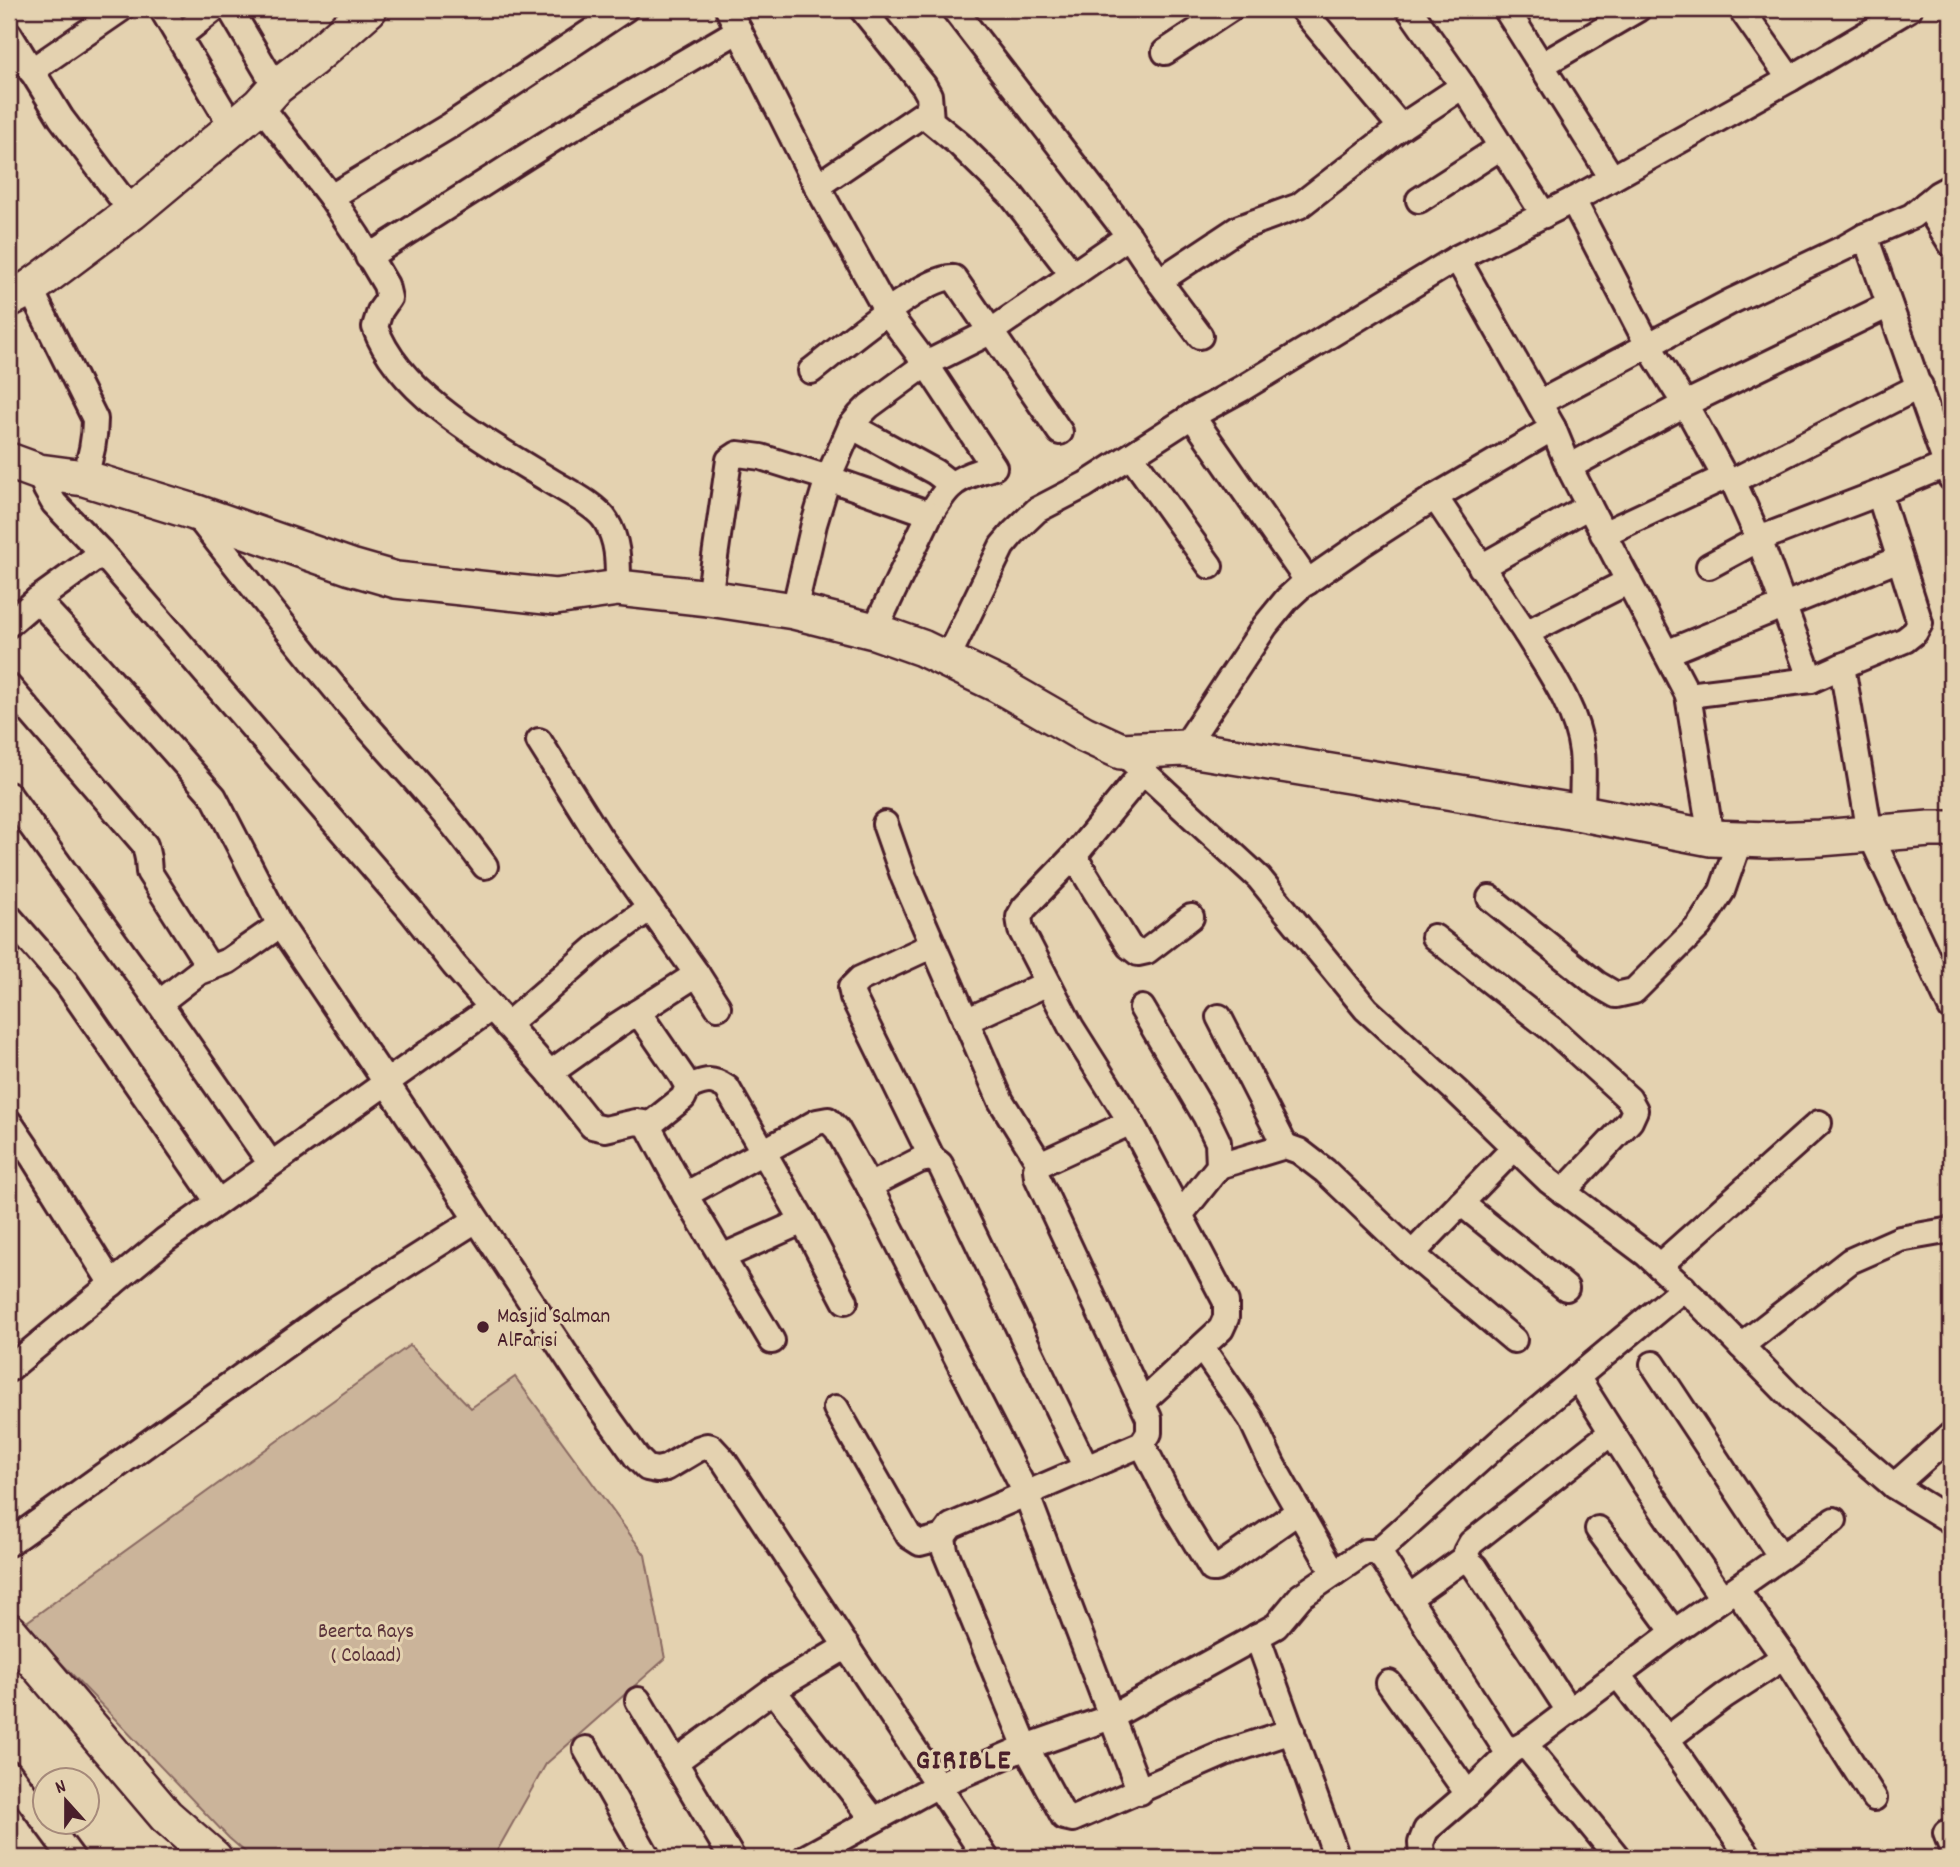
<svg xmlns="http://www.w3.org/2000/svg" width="1960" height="1867" viewBox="0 0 1960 1867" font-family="Dekko,sans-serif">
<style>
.green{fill:#cbb49a;stroke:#8a6a62;stroke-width:2}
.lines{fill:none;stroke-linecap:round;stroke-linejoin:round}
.street-casing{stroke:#4a1f2b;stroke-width:30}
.secondary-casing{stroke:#4a1f2b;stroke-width:40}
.street{stroke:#e4d2b0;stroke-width:24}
.secondary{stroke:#e4d2b0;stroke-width:35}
.poi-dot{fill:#4a1f2b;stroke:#e4d2b0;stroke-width:2.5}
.labels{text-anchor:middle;stroke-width:6;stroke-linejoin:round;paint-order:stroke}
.poi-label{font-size:21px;fill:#4a1f2b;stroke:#e4d2b0;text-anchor:start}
.park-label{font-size:21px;fill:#5d353c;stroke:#e4d2b0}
.district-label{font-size:28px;font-weight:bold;letter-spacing:2px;fill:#4a1f2b;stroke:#e4d2b0}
</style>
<rect width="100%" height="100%" fill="#e4d2b0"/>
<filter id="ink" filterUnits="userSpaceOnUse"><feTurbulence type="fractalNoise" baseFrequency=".0143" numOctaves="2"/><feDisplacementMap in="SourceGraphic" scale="14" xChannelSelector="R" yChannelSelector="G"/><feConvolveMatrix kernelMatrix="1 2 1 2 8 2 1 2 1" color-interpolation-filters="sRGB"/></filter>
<g filter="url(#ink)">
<path class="green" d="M410,1345L471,1408L515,1377L645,1555L665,1659L546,1764L493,1858H252L229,1838L24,1624Z"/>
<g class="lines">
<defs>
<g id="street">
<path d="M162,9L233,128"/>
<path d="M230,9L276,87"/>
<path d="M728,9L817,186L887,312L926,364L994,467C980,471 962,476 951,486C942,494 937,505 930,514L874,631"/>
<path d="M862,9L924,86L929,95L931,121L959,144L1012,196L1073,275"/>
<path d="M954,9L1129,236L1159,281L1200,336"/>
<path d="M1302,9L1401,127"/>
<path d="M1409,9L1463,86L1544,215"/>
<path d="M1506,9L1612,178"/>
<path d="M1741,9L1790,79"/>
<path d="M9,34L61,118L132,212"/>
<path d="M179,37L214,9"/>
<path d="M1165,52L1230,9"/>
<path d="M1542,65L1638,9"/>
<path d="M31,71L121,9"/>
<path d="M260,105L331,197L357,236L386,285L389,298L380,311L375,327C400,397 494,446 554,483C569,492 597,506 606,521C619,542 618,564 618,588"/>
<path d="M817,186L929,110"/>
<path d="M331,197L451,125L625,9"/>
<path d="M1419,200L1501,147"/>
<path d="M1573,200L1648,345L1685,404L1725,477L1733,481L1759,539L1811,680"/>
<path d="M1926,204L1951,244"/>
<path d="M1865,236L1951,478"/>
<path d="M368,257L555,138L739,30"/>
<path d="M1457,258L1553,428L1569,467L1589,506L1688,695L1711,838"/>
<path d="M1159,281L1239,228L1299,206L1401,127L1463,86"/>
<path d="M30,288L95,419C95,440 91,458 84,478"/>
<path d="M811,371C837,351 926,274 954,278L1060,432"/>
<path d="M1539,403L1732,301L1846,247L1865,236L1912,216L1938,194L1951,187"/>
<path d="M1192,416L1308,582"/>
<path d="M851,426L935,472L952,485"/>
<path d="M1132,457L1210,566"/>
<path d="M1569,467L1685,404L1889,305"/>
<path d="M39,472L46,489L54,503L102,553L412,912L454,965L550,1073L592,1126L605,1129L636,1122L643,1123L648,1126L685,1195L772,1341"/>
<path d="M1733,481L1920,386"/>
<path d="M1435,497L1526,633"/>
<path d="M195,513C245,577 295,641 348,704C394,758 444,809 485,866"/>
<path d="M1603,534L1725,477"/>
<path d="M1709,566L1759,539L1879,493L1946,465"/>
<path d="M1481,567L1589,506"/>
<path d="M709,598L729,460L738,454L761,457L828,478L930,514"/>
<path d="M37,600L82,648L214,797L280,925L386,1082L599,1405L637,1458L647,1468L657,1470L666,1468L698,1449L707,1446L711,1447L724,1461L986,1858"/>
<path d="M794,611L814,524L828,478L851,426L860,415L869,406L926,364L990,332L1129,236"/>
<path d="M9,624L37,600L102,553"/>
<path d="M1666,653L1899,559"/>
<path d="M947,659L1002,546L1013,533L1037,510L1085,485L1192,416L1243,388L1457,258L1573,200L1790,79L1909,9"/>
<path d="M1842,666L1905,640L1915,632L1920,623L1879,493"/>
<path d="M9,687L145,845L148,859L149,872L210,968"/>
<path d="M1688,695L1811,680L1842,666L1870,834L1951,1008"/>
<path d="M539,741L598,835L697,974L718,1007"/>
<path d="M1184,748L1265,626L1287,599L1300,587L1362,544L1435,497L1553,428"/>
<path d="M1121,751L1259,878L1366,1009L1456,1091L1549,1181L1646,1254L1699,1303L1794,1400L1894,1486L1951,1521"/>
<path d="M9,795L159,1003L271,1164"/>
<path d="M1582,813C1582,793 1584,772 1582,752C1577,709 1548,669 1526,633L1629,581"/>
<path d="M885,824L904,878L1001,1101L1040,1164"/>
<path d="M1074,856L1129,946L1138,953L1147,951L1191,917"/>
<path d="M1490,898L1597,984L1616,995L1634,991L1699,926L1722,891L1740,839"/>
<path d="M9,917L66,982L218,1202"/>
<path d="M1434,937L1554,1031L1629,1099L1635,1110L1630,1121L1563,1192"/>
<path d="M159,1003L199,972L228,961L280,925"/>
<path d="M1142,1008L1206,1117L1218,1142L1219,1166L1180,1215"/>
<path d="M638,1012L682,1076L688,1087L683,1098L648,1126"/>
<path d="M1219,1017L1285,1146"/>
<path d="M966,1021L1048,983"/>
<path d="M507,1025L600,944L650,908"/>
<path d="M550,1073L616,1026L697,974"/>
<path d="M688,1087C705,1081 710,1077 727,1088L803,1221L845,1301"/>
<path d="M9,1122L32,1156L112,1284"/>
<path d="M1131,1122L1040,1164L1036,1169L1037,1177L1149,1418V1433L1142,1444L951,1526L943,1537L945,1551L1026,1747L1064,1817L1073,1819L1225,1753L1292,1731"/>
<path d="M932,1158L853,997L851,988L860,979L933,945"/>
<path d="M1219,1166L1285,1146L1299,1151L1325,1171L1412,1254L1514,1340"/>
<path d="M869,1186L920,1160L932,1158L940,1164L1086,1468"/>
<path d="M685,1195L817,1122L828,1120L837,1129L869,1186L1026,1493L1140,1792"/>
<path d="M1461,1203L1566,1288"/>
<path d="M1412,1254L1515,1147"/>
<path d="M722,1257L803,1221"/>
<path d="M1659,1266L1819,1123"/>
<path d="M1741,1346L1850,1261L1900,1239L1951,1230"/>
<path d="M1202,1348L1251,1419L1273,1466L1334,1573"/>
<path d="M1653,1364L1781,1557"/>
<path d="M9,1369L165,1240L491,1008"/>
<path d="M1577,1377L1644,1483L1722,1598"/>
<path d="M1142,1402L1221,1329L1226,1318V1302L1131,1122L1071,1027L1021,930L1019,917L1024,908L1074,856L1143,772"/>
<path d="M836,1408L909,1536L920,1543L943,1537"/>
<path d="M1142,1444L1175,1508L1212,1569H1216L1299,1511"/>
<path d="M1894,1486L1951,1435"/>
<path d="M1598,1529L1674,1632"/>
<path d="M9,1543L337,1308L476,1220"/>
<path d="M1377,1552L1503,1439L1684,1288"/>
<path d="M1468,1561L1466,1552L1471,1543L1612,1432"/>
<path d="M1736,1589L1784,1657L1874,1798"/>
<path d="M1409,1598L1459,1562L1468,1561L1475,1567L1569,1711"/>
<path d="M1257,1636L1337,1858"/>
<path d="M1617,1674L1667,1739L1750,1858"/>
<path d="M1389,1683L1468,1794"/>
<path d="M773,1690L874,1820"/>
<path d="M638,1700L732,1858"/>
<path d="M1667,1739L1724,1696L1784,1657"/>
<path d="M1525,1744L1618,1858"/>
<path d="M586,1749L648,1858"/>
<path d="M675,1762L773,1690L847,1646"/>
<path d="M9,1773L72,1858"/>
<path d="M1946,1833L1951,1846"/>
<path d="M805,1858L938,1785L1026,1747L1111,1717L1276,1626L1301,1596L1365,1552H1377L1384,1560L1503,1745L1513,1750L1525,1744L1674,1632L1834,1520"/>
<path d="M1422,1858L1421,1843L1426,1830L1468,1794L1513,1750"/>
</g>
<g id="secondary">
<path d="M9,299L30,288L44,278L132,212L260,105L276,87L311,60L369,9"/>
<path d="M9,461L39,472L84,478L194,512L351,567L396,580L555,597L618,588L709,598L794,611L874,631L922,648L999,685L1084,734L1121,751L1184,748L1582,813L1711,838L1768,840L1820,838L1930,829H1951"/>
<path d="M9,1631L166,1816L214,1858"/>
</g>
</defs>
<use href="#street" class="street-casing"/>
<use href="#secondary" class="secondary-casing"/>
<use href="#street" class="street"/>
<use href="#secondary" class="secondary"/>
</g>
</g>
<circle class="poi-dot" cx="483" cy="1327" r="7"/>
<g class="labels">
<g class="poi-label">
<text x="497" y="1322">Masjid Salman<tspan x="497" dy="24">AlFarisi</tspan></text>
</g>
<g class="park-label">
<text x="366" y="1637">Beerta Rays<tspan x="366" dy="24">( Colaad)</tspan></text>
</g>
<g class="district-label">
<text x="964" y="1768">GIRIBLE</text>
</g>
</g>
<rect width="1960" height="1867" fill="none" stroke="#e4d2b0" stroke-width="35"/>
<rect x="18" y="18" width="1925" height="1832" fill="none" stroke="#4a1f2b" stroke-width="2.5" filter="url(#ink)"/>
<g transform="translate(66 1801) rotate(339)"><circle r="33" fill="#e4d2b0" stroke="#a68a7b" stroke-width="2"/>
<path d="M0-5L12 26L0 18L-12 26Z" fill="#4a1f2b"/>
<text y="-10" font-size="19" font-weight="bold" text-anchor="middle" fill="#4a1f2b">N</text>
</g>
</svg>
